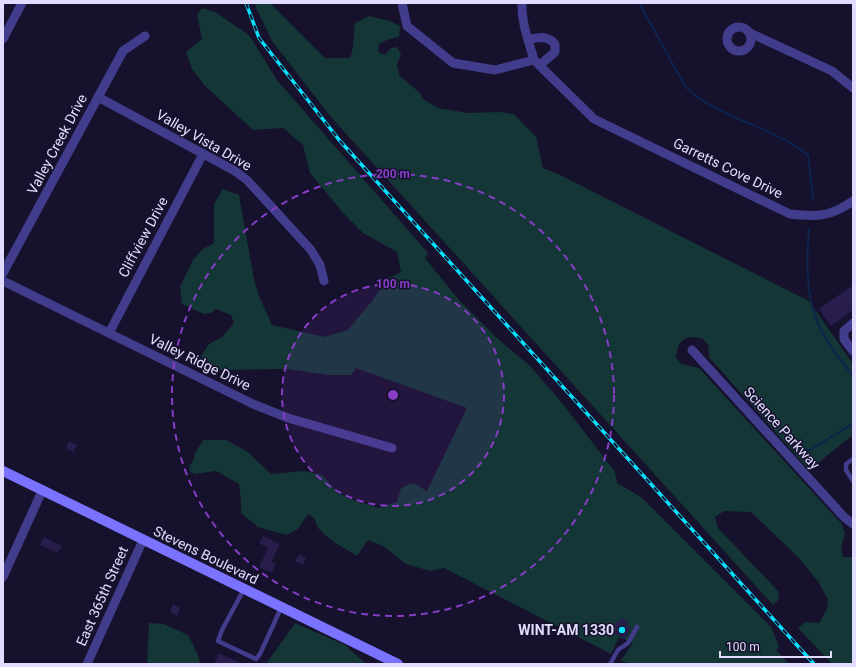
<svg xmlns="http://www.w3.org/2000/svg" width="856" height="667" viewBox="0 0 856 667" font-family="Roboto,sans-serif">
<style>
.green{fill:#143636}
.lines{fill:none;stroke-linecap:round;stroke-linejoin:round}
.stream{stroke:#0d244f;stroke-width:2}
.building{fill:#281d4d}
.lane{stroke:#413c8b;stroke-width:4.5}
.street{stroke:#413c8b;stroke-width:9}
.secondary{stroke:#7a73ff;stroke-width:10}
.rail-casing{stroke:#08e0ff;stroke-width:3.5}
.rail{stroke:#16112c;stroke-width:2;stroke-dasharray:6;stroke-linecap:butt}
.ring{fill:none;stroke:#853ec5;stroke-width:2;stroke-dasharray:7 5}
.poi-dot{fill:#08e0ff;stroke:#16112c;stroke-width:1.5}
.labels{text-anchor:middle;stroke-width:3;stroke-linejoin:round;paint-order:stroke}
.street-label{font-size:14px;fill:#e1dcff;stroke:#16112c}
.poi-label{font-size:14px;font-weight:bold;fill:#e1dcff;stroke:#16112c;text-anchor:end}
.centre{fill:#853ec5;stroke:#16112c;stroke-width:2}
.ring-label{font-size:12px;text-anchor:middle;font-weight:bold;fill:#853ec5;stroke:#16112c;stroke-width:3;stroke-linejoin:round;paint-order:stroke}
</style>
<rect width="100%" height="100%" fill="#16112c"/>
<g class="green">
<path d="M255,3H270L325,58H350C355,45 353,36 355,23L369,16L390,21L400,26L399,37L389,39L379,44L378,52L385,55L391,48L397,47L401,54L397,64L399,75L420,93L423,99L438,108L468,113L499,112L514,114L536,137L543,168L558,174L809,301L853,364V435L809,470L709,357L708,345L703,339C686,334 678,339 676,357L681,364L699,368L841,523L845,533L841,548L843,557H853V664H832L798,628L806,622L819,623L827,609L828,600L819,583L800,559L751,512L724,511L715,517L718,528L778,591L779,599L773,605L330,116L272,41L256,8Z"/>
<path d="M202,8L215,12L249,35L277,80L428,253L425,258L459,300L497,338L530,366L563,404L615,472L617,483L641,497L771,627L779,647L776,650L789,664H629L621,660L633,643L619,637L611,654L444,568L430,571L406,564L383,546L368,540L357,556C345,548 331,542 321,531C314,524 318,519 308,514L298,529L286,535L258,527L241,513V501L239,484L216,471L195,474L190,472L189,466L193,461L195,453L203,440H226L248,452L271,474L304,471L322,475L337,492L353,500L379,508L397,502L401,488C416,481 413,483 427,491L467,408L356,368L351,375H329L288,369L220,370L204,364L201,356L209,344L222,337L234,323L231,315L216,309L211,313L204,314L182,304L180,287L193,260L203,249L214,243V204L223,189L239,195L254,279L259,296L272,325L324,337L348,330L372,301L387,279L401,272L397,252L363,233L343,213L310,173L303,145L283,128L253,130L204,85L192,69L186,52L202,39L197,15Z"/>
<path d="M149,623L164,624L188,635L198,655L200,664H149L147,661Z"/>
<path d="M295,623L345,645L365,663L363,664H266Z"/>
</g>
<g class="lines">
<g class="stream">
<path d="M639,3L685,86C706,110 756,124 785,140C793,144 801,150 808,155L813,200"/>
<path d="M809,228C806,265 805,306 826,339C834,352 844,364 853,376"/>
<path d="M806,452L853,424"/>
</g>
</g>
<g class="building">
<path d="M853,285V310L831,326L819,309Z"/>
<path d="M69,441L77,445L73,452L66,448Z"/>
<path d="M263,536L280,544L271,562L276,564L272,573L259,567L268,548L259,543Z"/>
<path d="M44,537L62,546L58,553L40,545Z"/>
<path d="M299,554L306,558L303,565L295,561Z"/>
<path d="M173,604L180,608L177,616L170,612Z"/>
<path d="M622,618L628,622L627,625L631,627L625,639L612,632L618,620L620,622Z"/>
<path d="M219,653L242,664H214Z"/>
</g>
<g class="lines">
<g class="lane">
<path d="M853,459L846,464V470L853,481"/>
<path d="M244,589L222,630L218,641L222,643L256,659L260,654L281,608"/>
<path d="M610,664L618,650L628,643L637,627"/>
</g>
<g class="street">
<path d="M402,3L407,26L453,63L495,70L534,60L594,119L790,214C817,217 830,217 853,201"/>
<path d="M522,3C521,22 529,42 534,60"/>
<circle cx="739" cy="39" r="12"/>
<path d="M750,33L832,71L853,88"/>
<path d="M3,39L22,3"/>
<path d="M528,40C538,37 547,35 555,44V52L540,65"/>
<path d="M98,97L235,171L247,180L311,250L320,265L324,281"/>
<path d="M3,273L123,51L145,36"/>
<path d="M3,281L253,404L288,418L392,448"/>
<path d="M853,323L844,331V339L853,351"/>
<path d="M109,333L203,154"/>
<path d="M692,350L844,517L853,524"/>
<path d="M3,577L42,491"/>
<path d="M87,664L143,540"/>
</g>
<path class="secondary" d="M3,471L398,664"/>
<defs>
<path id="rail" d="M246,3L259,38L340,141L814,664"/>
</defs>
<use href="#rail" class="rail-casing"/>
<use href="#rail" class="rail"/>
</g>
<circle cx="393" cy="395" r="111" fill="#853ec5" fill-opacity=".12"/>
<g class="ring">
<circle cx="393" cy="395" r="111"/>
<circle cx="393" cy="395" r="221"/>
</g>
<circle class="poi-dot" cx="622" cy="630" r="4"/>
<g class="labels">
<g class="street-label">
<text transform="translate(204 140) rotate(30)" y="5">Valley Vista Drive</text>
<text transform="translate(57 144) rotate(-62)" y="5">Valley Creek Drive</text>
<text transform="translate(728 168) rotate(26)" y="5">Garretts Cove Drive</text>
<text transform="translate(143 237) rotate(-62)" y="5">Cliffview Drive</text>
<text transform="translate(200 362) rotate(26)" y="5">Valley Ridge Drive</text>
<text transform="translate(782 428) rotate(48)" y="5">Science Parkway</text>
<text transform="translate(206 555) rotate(26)" y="5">Stevens Boulevard</text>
<text transform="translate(102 596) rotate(-66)" y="5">East 365th Street</text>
</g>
<g class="poi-label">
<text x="614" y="635">WINT-AM 1330</text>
</g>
</g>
<circle cx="393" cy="395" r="6" class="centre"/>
<g class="ring-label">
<text x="393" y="178">200 m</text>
<text x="393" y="288">100 m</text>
</g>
<rect width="856" height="667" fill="none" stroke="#e1dcff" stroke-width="8"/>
<path d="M720 651v6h111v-6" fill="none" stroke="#e1dcff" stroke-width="2"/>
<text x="726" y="651" font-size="12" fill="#e1dcff" stroke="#16112c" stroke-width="3" paint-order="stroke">100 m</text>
</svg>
